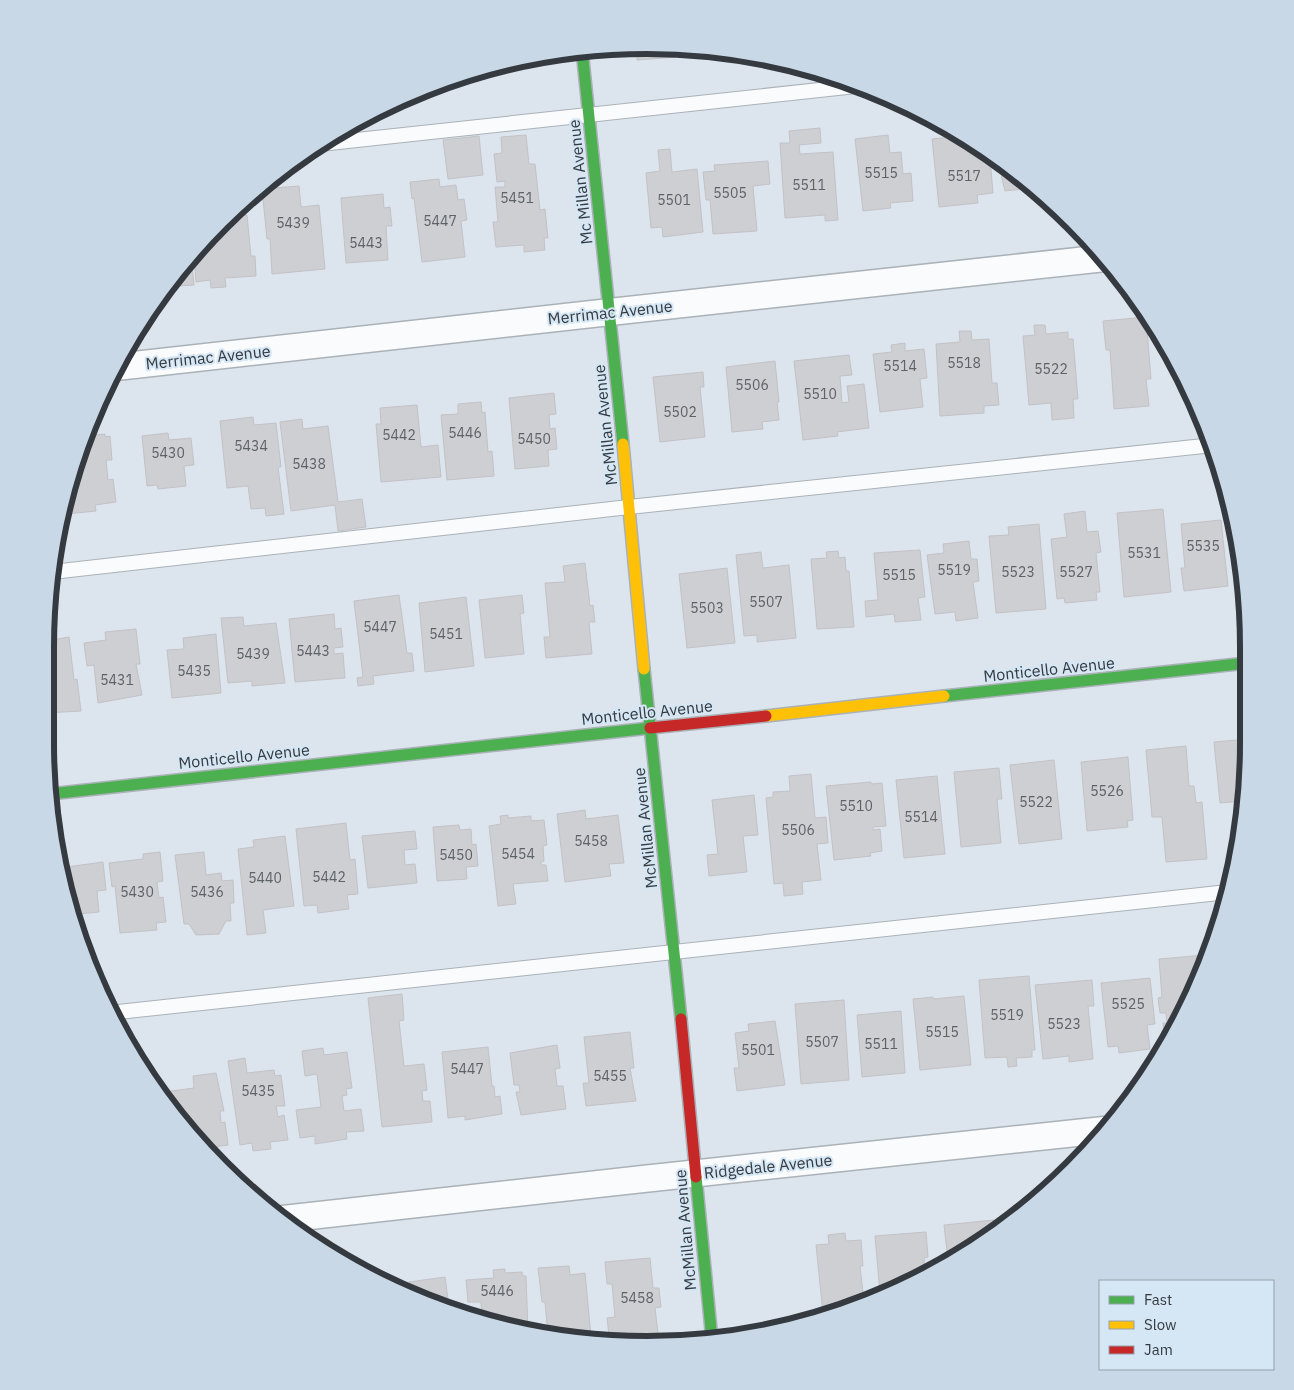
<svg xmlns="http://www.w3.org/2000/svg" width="1294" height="1390" viewBox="0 0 1294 1390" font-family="'IBM Plex Sans',sans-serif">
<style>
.building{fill:#cecfd2;stroke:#c3c2c6}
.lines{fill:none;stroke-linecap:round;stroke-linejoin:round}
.lane-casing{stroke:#aab2b8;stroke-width:16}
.street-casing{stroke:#aab2b8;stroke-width:29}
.fast-casing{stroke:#aab2b8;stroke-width:14}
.slow-casing{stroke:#aab2b8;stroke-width:14}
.jam-casing{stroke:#aab2b8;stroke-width:14}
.lane{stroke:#fafbfc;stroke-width:14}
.street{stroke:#fafbfc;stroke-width:26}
.fast{stroke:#4caf50;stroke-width:11}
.slow{stroke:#ffc107;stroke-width:11}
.jam{stroke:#c62828;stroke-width:11}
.labels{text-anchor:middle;stroke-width:4;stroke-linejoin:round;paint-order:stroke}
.number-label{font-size:14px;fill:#5d6267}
.street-label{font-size:16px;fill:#343a40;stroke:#d5e6f4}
.rim{fill:none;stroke:#343a40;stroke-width:6}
</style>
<rect width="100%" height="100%" fill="#dce5ed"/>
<g class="building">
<path d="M676,47V57L637,60L636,48Z"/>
<path d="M820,128L821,143L799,145L800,154L833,152L838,220L825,221V215L785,218L780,143H790L789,131Z"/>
<path d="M526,135L529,164H535L540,210L545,209L548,238H544L545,250L524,252V245L496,247L493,222H498L495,187H505V181L497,182L494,154L502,153L501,137Z"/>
<path d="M888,135L890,153L901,152L903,174L911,173L913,201L890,203L891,208L863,211L855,139Z"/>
<path d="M479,136L483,175L448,179L443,140Z"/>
<path d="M960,136L978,147L979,159L990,158L993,193L977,195L978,203L939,207L932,139Z"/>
<path d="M670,149L672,172L697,169L703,232L663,237L662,227L651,228L646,173L660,171L658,150Z"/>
<path d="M768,161L770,184L753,186L757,231L713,234L710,200H706L703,172L715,171L714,165Z"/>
<path d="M1002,163L1013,169L1033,188L1005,191L999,166H1003Z"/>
<path d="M439,179L440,187L456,185L458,200L464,199L467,220L461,221L465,257L422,262L414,198L412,199L410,182Z"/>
<path d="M299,186L301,207L319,205L325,269L272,274L270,239H267L262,189Z"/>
<path d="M383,194L384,208L390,207L392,226H386L388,260L346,263L341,198Z"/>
<path d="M247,215L251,256H255L256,276L225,278L226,287L211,288L210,280L196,282L194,256L200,255V248L230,216Z"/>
<path d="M192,265L194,285L165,287L169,281L183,266Z"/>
<path d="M1146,317L1151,379H1146L1149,406L1114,409L1110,350H1106L1103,321Z"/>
<path d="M1034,325H1045L1046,334L1068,332V339H1073L1078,399H1073L1074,418L1052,420L1051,403L1029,405L1023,336L1035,335Z"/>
<path d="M959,331H971L972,340L989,339L992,383H997L999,405L984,406V413L940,416L936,344L960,342Z"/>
<path d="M905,343V351L924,349L927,378L920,379L923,407L880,412L873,354L892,352L891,345Z"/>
<path d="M849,355L852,375L840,376L842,403L849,402L847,386L864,384L869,428L837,432L838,436L803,440L794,361Z"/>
<path d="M775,361L779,402H777L779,420L762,422L763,429L732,432L726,367Z"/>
<path d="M703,372L704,387H700L705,437L660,442L653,377Z"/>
<path d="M554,393L556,414L549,415L550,429L555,428L557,449L548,450L549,466L515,469L509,398Z"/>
<path d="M481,402L482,413L485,412L488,452L492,451L494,476L447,480L441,415L458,414V404Z"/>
<path d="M417,405L421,447L438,445L441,477L381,482L376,424H381L380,408Z"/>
<path d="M253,417L254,425L276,423L281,467H278L284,514L266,516L265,508L251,509L248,486L227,488L220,421Z"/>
<path d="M302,419L303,429L328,426L338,502L362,499L366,527L338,531L335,505L291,511L280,422Z"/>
<path d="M168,433L169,440L191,438L194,465L184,466L186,486L158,489L157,485L147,486L142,436Z"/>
<path d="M105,434V437L110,436L112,460H106L108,480L113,479L116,502L95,505L96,511L66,514L64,498L66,491L86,436Z"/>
<path d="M1163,509L1171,592L1124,597L1117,513Z"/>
<path d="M1085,511L1087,532L1098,531L1101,552L1096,553L1100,592H1096L1097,600L1065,603L1064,598L1057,599L1051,539L1067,537L1064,514Z"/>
<path d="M1221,520L1228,586L1184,591L1181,568H1185L1181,524Z"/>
<path d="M1039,524L1046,609L996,613L989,536L1009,535L1008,527Z"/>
<path d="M969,541L971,559H977L979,581L973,582L978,618L956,621L955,612L935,614L927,555L944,553L943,544Z"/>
<path d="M920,550L925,597L918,598L921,620L895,622L894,614L866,617L865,601L878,600L874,553Z"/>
<path d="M838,551L839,558L845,557L846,571H849L854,627L817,629L811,559L827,558L826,552Z"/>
<path d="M761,552L763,568L789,565L796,638L757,642V635L744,636L736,555Z"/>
<path d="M585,563L590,606L593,605L595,622H589L592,654L546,658L544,637H550L545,583L565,582L563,566Z"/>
<path d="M727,568L735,643L687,648L679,574Z"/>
<path d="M399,595L407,653H412L414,671L373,676L374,684L358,686L357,678L363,677L354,601Z"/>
<path d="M522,595L524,613L520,614L524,654L485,658L479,600Z"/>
<path d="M466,597L474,666L425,672L419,603Z"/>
<path d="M334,614L335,629L341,628L343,647L334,648V654L343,653L345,678L295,682L289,619Z"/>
<path d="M243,617L244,626L276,623L285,683L252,686V681L228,683L221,618Z"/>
<path d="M136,629L140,664H136L142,695L98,703L94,665L87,666L84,643L106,640L105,632Z"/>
<path d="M216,634L221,693L172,698L167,650L184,649L183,638Z"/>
<path d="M69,637L74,680L77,679L81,711L45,713L46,641Z"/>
<path d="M1249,739L1243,801L1220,803L1214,742Z"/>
<path d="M1186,746L1189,786H1194L1196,803L1202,802L1207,859L1166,862L1162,817H1152L1146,750Z"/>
<path d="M1128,757L1133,820L1127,821L1128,827L1087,831L1081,762Z"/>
<path d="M1054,760L1062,839L1019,844L1010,765Z"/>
<path d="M999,768L1002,799H997L1001,843L961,847L954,772Z"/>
<path d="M811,774L815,818L826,817L828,843L817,844L821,880L802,882L803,894L784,896L783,883L774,884L766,798L773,797V792L790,791L789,776Z"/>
<path d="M937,776L945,854L904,858L896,780Z"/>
<path d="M871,782V784L882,783L886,826L873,827V830L880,829L882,851L870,853L871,856L834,860L826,786Z"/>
<path d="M754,795L758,835L743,836L747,872L709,876L707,855L718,854L712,800Z"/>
<path d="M585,810L586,819L618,815L624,863L609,864L611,876L565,882L557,814Z"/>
<path d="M508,815V818L531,816V821L544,820L547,845L543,846L544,861L541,862V865H546L548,881L513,884L516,904L498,906L489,826L501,824L500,816Z"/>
<path d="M346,823L350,860L355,859L358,894L347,895L349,909L318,913L317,905L304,906L296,829Z"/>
<path d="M459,825L460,830L471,829L472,845L476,844L478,866L466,867L467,879L437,881L433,827Z"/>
<path d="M415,831L417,849L404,850L405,865L415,864L417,883L368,888L362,836Z"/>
<path d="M285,836L294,906L263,910L266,933L247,935L238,849L254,847L253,840Z"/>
<path d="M160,852L163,881L157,882L159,898L163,897L166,922L156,923L157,930L120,933L115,886L112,887L109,863L143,859V854Z"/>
<path d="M204,852L206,875L221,873L222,881L233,880L234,903H230L231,921H226L219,934L196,935L189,924H184L175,855Z"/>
<path d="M103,862L106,890L97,891L99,912L78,914L79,927L59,868Z"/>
<path d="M1205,955L1206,965L1203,973L1165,1045L1163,1023H1167L1166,1013H1160L1158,998L1162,997L1159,959Z"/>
<path d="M1029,976L1035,1050H1032V1057L1016,1058L1017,1066L1008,1067L1007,1057L985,1058L979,980Z"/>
<path d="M1150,978L1155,1024L1147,1025L1150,1049L1119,1053L1118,1046L1108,1047L1101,983Z"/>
<path d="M1092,980L1094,1006H1088L1093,1059L1069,1062V1056L1043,1059L1035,985Z"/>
<path d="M402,994L404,1020L399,1021L404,1066L424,1064L427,1090L422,1091L423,1101H430L432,1122L382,1127L368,998Z"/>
<path d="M964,996L971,1065L920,1070L913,999L933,997V999Z"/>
<path d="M844,1000L849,1080L801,1084L795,1004Z"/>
<path d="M901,1011L905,1073L862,1077L857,1015Z"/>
<path d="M775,1021L785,1085L737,1091L734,1068H739L735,1033L749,1031L748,1024Z"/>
<path d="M630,1032L634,1068H630L636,1101L586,1106L583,1083H589L584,1037Z"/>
<path d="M557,1045L560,1068L555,1069L557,1086H563L566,1109L521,1115L516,1092H520L519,1085H514L510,1053Z"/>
<path d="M488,1047L492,1086H494L495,1097L500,1096L502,1114L465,1120V1116L448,1118L442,1052Z"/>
<path d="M323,1048L324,1055L347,1052L352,1088L346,1089L347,1095L342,1096L344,1111L361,1109L364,1131L346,1132L347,1139L315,1144V1136L300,1138L296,1110L321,1107L317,1074L305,1076L302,1051Z"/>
<path d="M245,1058L247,1073L274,1070L275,1076L281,1075L285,1106H276L278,1117L284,1115L288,1140L270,1142L271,1149L253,1151L252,1143L240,1145L228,1061Z"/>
<path d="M216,1073L224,1111H220L221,1123L225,1122L228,1145L206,1148L174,1115L171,1091L194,1088L193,1076Z"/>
<path d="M994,1220L995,1233L981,1244L948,1260L944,1225Z"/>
<path d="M1011,1220L997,1231L996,1221Z"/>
<path d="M926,1232L928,1257L924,1258L925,1272L880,1294L875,1236Z"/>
<path d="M845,1233L846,1241L861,1240L863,1266H860L864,1301L841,1313H839V1311L823,1313L816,1245L829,1244L828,1235Z"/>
<path d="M650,1258L653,1288H659L661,1307L655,1308L659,1341L610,1344L607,1318L615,1317L612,1284H607L605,1262Z"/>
<path d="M569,1266L570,1275L585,1273L591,1336L580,1337V1339L548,1334L545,1302H542L538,1268Z"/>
<path d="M505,1269V1273L522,1272L523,1276H526L528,1331L491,1324L472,1317V1315H482L481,1302H468L466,1280L494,1278L493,1270Z"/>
<path d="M445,1277L449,1307L407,1290L410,1289L409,1282Z"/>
</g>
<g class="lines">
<defs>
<g id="lane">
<path d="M320,144L856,86"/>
<path d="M52,572L629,507L1213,445"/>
<path d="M109,1013L1228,892"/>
</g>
<g id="street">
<path d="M116,367L610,312L1105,258"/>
<path d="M283,1219L643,1179L1104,1130"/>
</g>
<g id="fast">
<path d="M582,50L623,444"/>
<path d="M644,669L681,1019"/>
<path d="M944,696L1247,663"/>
<path d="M50,794L650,728"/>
<path d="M696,1177L712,1340"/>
</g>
<g id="slow">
<path d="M623,444L644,669"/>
<path d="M766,716L944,696"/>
</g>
<g id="jam">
<path d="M650,728L766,716"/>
<path d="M681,1019L696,1177"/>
</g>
</defs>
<use href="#lane" class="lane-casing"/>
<use href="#street" class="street-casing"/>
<use href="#fast" class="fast-casing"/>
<use href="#slow" class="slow-casing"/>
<use href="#jam" class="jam-casing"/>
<use href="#lane" class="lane"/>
<use href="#street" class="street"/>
<use href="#fast" class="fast"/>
<use href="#slow" class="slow"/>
<use href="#jam" class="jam"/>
</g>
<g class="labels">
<g class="number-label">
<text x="881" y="178">5515</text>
<text x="964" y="181">5517</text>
<text x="809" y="190">5511</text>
<text x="730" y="198">5505</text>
<text x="517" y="203">5451</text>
<text x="674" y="205">5501</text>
<text x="440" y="226">5447</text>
<text x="293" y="228">5439</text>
<text x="366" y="248">5443</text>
<text x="964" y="368">5518</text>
<text x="900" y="371">5514</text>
<text x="1051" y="374">5522</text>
<text x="752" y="390">5506</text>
<text x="820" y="399">5510</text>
<text x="680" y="417">5502</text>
<text x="465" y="438">5446</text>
<text x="399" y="440">5442</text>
<text x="534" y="444">5450</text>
<text x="251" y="451">5434</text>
<text x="168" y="458">5430</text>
<text x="309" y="469">5438</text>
<text x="1203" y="551">5535</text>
<text x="1144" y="558">5531</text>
<text x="954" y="575">5519</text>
<text x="1018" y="577">5523</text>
<text x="1076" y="577">5527</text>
<text x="899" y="580">5515</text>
<text x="766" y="607">5507</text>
<text x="707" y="613">5503</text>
<text x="380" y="632">5447</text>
<text x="446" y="639">5451</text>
<text x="313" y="656">5443</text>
<text x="253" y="659">5439</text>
<text x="194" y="676">5435</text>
<text x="117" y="685">5431</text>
<text x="1107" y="796">5526</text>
<text x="1036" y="807">5522</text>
<text x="856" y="811">5510</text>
<text x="921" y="822">5514</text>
<text x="798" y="835">5506</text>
<text x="591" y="846">5458</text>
<text x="518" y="859">5454</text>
<text x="456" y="860">5450</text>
<text x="329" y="882">5442</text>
<text x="265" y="883">5440</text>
<text x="137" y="897">5430</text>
<text x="207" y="897">5436</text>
<text x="1128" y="1009">5525</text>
<text x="1007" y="1020">5519</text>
<text x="1064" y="1029">5523</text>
<text x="942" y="1037">5515</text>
<text x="822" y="1047">5507</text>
<text x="881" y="1049">5511</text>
<text x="758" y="1055">5501</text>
<text x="467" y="1074">5447</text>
<text x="610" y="1081">5455</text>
<text x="258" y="1096">5435</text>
<text x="497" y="1296">5446</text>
<text x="637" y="1303">5458</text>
</g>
<g class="street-label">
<text transform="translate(580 182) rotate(-96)" y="6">Mc Millan Avenue</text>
<text transform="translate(610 312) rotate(-6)" y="6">Merrimac Avenue</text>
<text transform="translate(208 357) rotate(-6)" y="6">Merrimac Avenue</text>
<text transform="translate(605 425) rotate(-96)" y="6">McMillan Avenue</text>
<text transform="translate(1049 669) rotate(-6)" y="6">Monticello Avenue</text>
<text transform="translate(647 712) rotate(-6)" y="6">Monticello Avenue</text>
<text transform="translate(244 756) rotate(-6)" y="6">Monticello Avenue</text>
<text transform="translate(645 828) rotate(-96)" y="6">McMillan Avenue</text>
<text transform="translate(768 1166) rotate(-6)" y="6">Ridgedale Avenue</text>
<text transform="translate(685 1230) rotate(-95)" y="6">McMillan Avenue</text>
</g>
</g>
<path d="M0 0H1294V1390H0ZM647 54H647A593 593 0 0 1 1240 647V743A593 593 0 0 1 647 1336H647A593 593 0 0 1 54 743V647A593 593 0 0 1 647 54Z" fill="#c8d8e6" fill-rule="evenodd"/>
<path class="rim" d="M647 54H647A593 593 0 0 1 1240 647V743A593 593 0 0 1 647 1336H647A593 593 0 0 1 54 743V647A593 593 0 0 1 647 54Z"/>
<rect x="1099" y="1280" width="175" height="90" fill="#d5e6f4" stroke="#95a1ac"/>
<rect x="1109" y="1296" width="25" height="8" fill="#4caf50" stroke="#95a1ac"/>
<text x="1144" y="1305" font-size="15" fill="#343a40">Fast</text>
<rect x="1109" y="1321" width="25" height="8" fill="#ffc107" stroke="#95a1ac"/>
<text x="1144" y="1330" font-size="15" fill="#343a40">Slow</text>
<rect x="1109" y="1346" width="25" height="8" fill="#c62828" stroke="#95a1ac"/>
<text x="1144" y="1355" font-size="15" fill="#343a40">Jam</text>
</svg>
